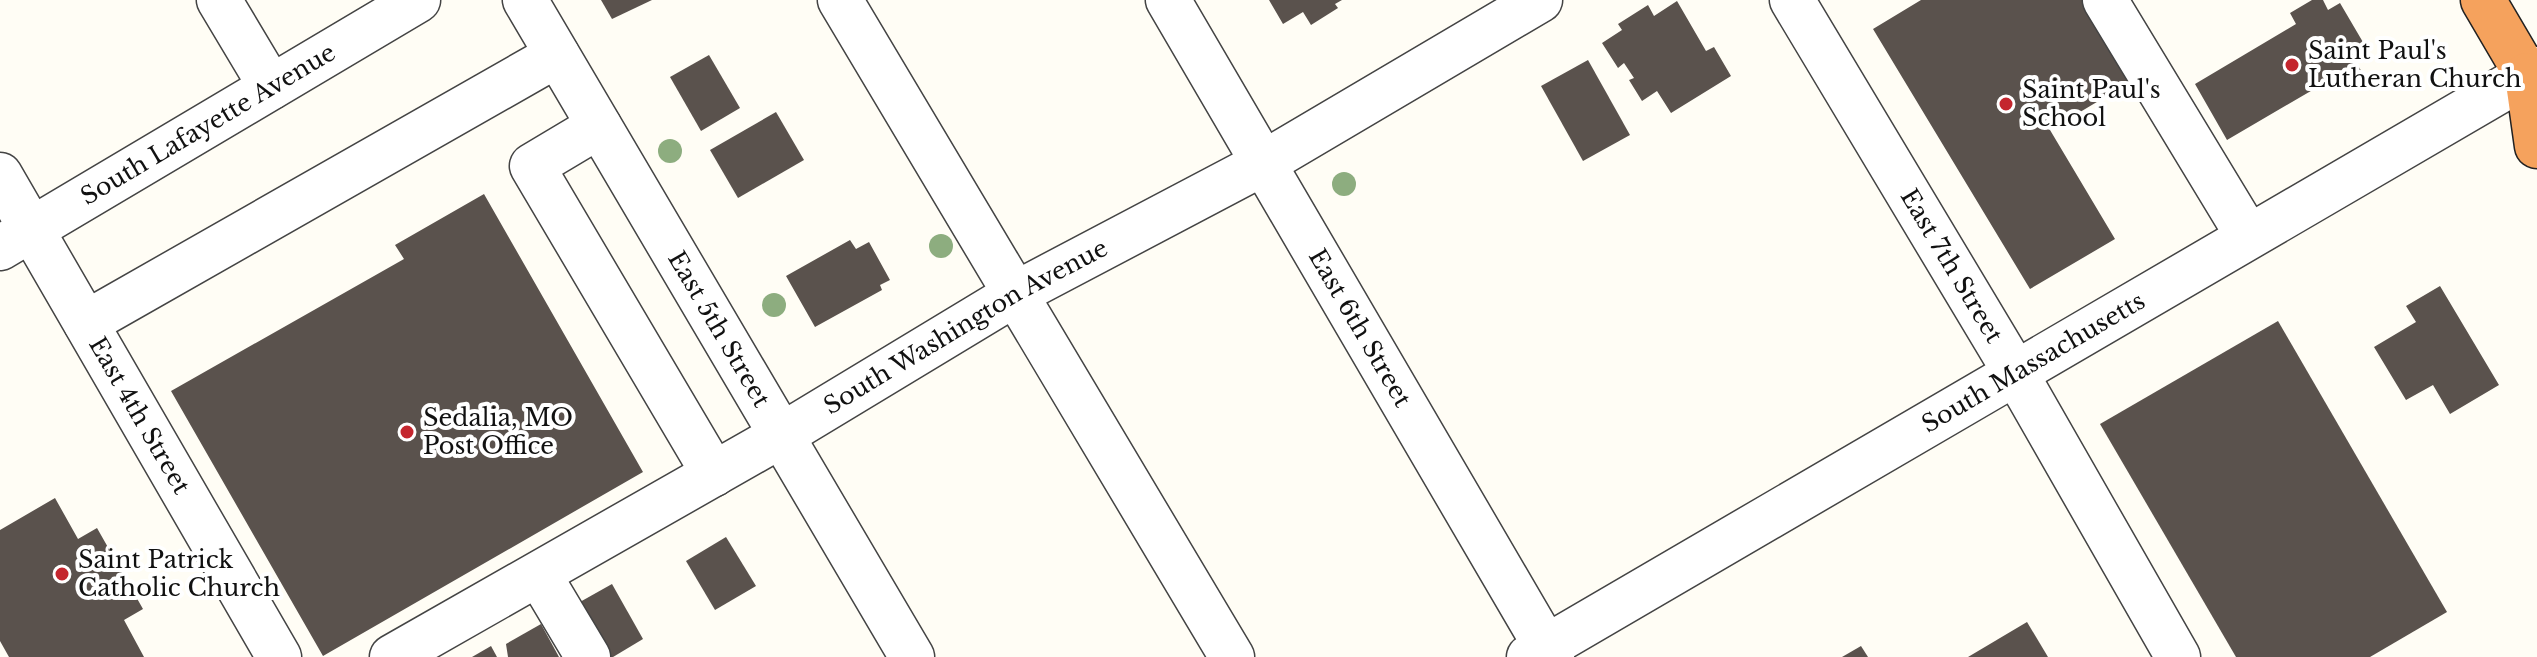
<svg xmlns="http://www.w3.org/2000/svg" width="2537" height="657" viewBox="0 0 2537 657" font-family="'Libre Baskerville',serif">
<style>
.building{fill:#5a524d}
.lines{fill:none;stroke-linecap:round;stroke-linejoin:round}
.minor-casing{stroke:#444;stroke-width:47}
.highway-casing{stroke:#222;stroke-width:47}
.minor{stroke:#fff;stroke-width:44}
.highway{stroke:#f5a25d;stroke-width:44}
.tree{fill:#8dad7f}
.poi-dot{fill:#c4262e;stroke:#fff;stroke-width:3}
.labels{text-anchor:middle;stroke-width:8;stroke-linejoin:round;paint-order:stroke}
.poi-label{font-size:24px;fill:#111;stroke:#fff;text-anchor:start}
.street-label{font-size:24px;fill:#111;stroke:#fff}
</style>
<rect width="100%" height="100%" fill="#fffdf5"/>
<g class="building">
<path d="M601,0H652L612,19Z"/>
<path d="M1269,0H1342L1335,4L1338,8L1311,25L1303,12L1283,24Z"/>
<path d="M1921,0H2090L2137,78L2050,130L2115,239L2030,289L1873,29Z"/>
<path d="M2312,0H2323L2328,10L2340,3L2367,49L2353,57L2363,74L2334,90L2328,81L2227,140L2195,84L2296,24L2290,13Z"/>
<path d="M1677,1L1706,51L1714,47L1731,76L1671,113L1657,91L1642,101L1629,80L1634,78L1624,63L1618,68L1602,43L1622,30L1618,24L1648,5L1654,16Z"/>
<path d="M709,55L740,108L701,131L670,77Z"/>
<path d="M1588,60L1630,135L1583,161L1541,86Z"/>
<path d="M776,112L804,160L738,198L710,150Z"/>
<path d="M484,194L643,472L323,656L171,391L404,259L395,245Z"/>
<path d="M850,240L856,249L869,242L890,280L880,285L882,290L815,327L786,276Z"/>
<path d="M2440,286L2499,385L2450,414L2433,385L2406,400L2374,347L2416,322L2406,306Z"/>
<path d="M2278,321L2447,612L2370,657H2236L2100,424Z"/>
<path d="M55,498L78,539L97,528L143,609L124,620L144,657H9L0,641V530Z"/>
<path d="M726,537L756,586L715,610L686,561Z"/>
<path d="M612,584L643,639L613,657H600L571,607Z"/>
<path d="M2027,622L2048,657H1968Z"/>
<path d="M541,624L559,657H508L506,644Z"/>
<path d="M491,646L497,657H472Z"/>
<path d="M1861,646L1868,657H1842Z"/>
</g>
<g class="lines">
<defs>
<g id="minor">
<path d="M219,0L271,87"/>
<path id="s1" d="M525,0L912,657"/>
<path d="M840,0L1232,657"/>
<path id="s2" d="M1168,0L1552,657"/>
<path id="s3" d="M1792,0L2015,372L2178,657"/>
<path d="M2105,0L2248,236"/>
<path d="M599,126L532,166L714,474"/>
<path id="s4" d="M0,175L279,657"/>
<path id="s5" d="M0,248L418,0"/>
<path d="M86,323L557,55"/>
<path d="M539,575L588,657"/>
<path id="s6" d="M392,657L782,435L1017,293L1262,164L1540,0"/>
<path id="s7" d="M1529,657L2537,69"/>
</g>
<g id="highway">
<path d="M2483,0L2527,75L2537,83"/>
<path d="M2527,75L2537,146"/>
</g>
</defs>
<use href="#minor" class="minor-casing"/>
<use href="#highway" class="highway-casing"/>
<use href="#minor" class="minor"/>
<use href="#highway" class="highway"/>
</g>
<g class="tree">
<circle cx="670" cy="151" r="12"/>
<circle cx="1344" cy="184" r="12"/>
<circle cx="941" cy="246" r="12"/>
<circle cx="774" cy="305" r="12"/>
</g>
<g class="poi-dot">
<circle cx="2292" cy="65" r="8"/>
<circle cx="2006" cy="104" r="8"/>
<circle cx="407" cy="432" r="8"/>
<circle cx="62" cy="574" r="8"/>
</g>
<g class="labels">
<g class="poi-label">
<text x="2308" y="59">Saint Paul's<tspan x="2308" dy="28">Lutheran Church</tspan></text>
<text x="2022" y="98">Saint Paul's<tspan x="2022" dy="28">School</tspan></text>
<text x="423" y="426">Sedalia, MO<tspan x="423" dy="28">Post Office</tspan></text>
<text x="78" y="568">Saint Patrick<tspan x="78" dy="28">Catholic Church</tspan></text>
</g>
<g class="street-label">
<text dy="8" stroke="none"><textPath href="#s5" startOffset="242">South Lafayette Avenue</textPath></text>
<text dy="8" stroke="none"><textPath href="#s3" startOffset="310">East 7th Street</textPath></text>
<text dy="8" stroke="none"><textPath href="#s6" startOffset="662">South Washington Avenue</textPath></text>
<text dy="8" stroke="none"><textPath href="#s1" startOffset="382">East 5th Street</textPath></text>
<text dy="8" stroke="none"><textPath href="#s2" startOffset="380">East 6th Street</textPath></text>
<text dy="8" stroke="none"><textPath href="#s7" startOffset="584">South Massachusetts</textPath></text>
<text dy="8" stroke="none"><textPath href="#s4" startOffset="278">East 4th Street</textPath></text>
</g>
</g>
</svg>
